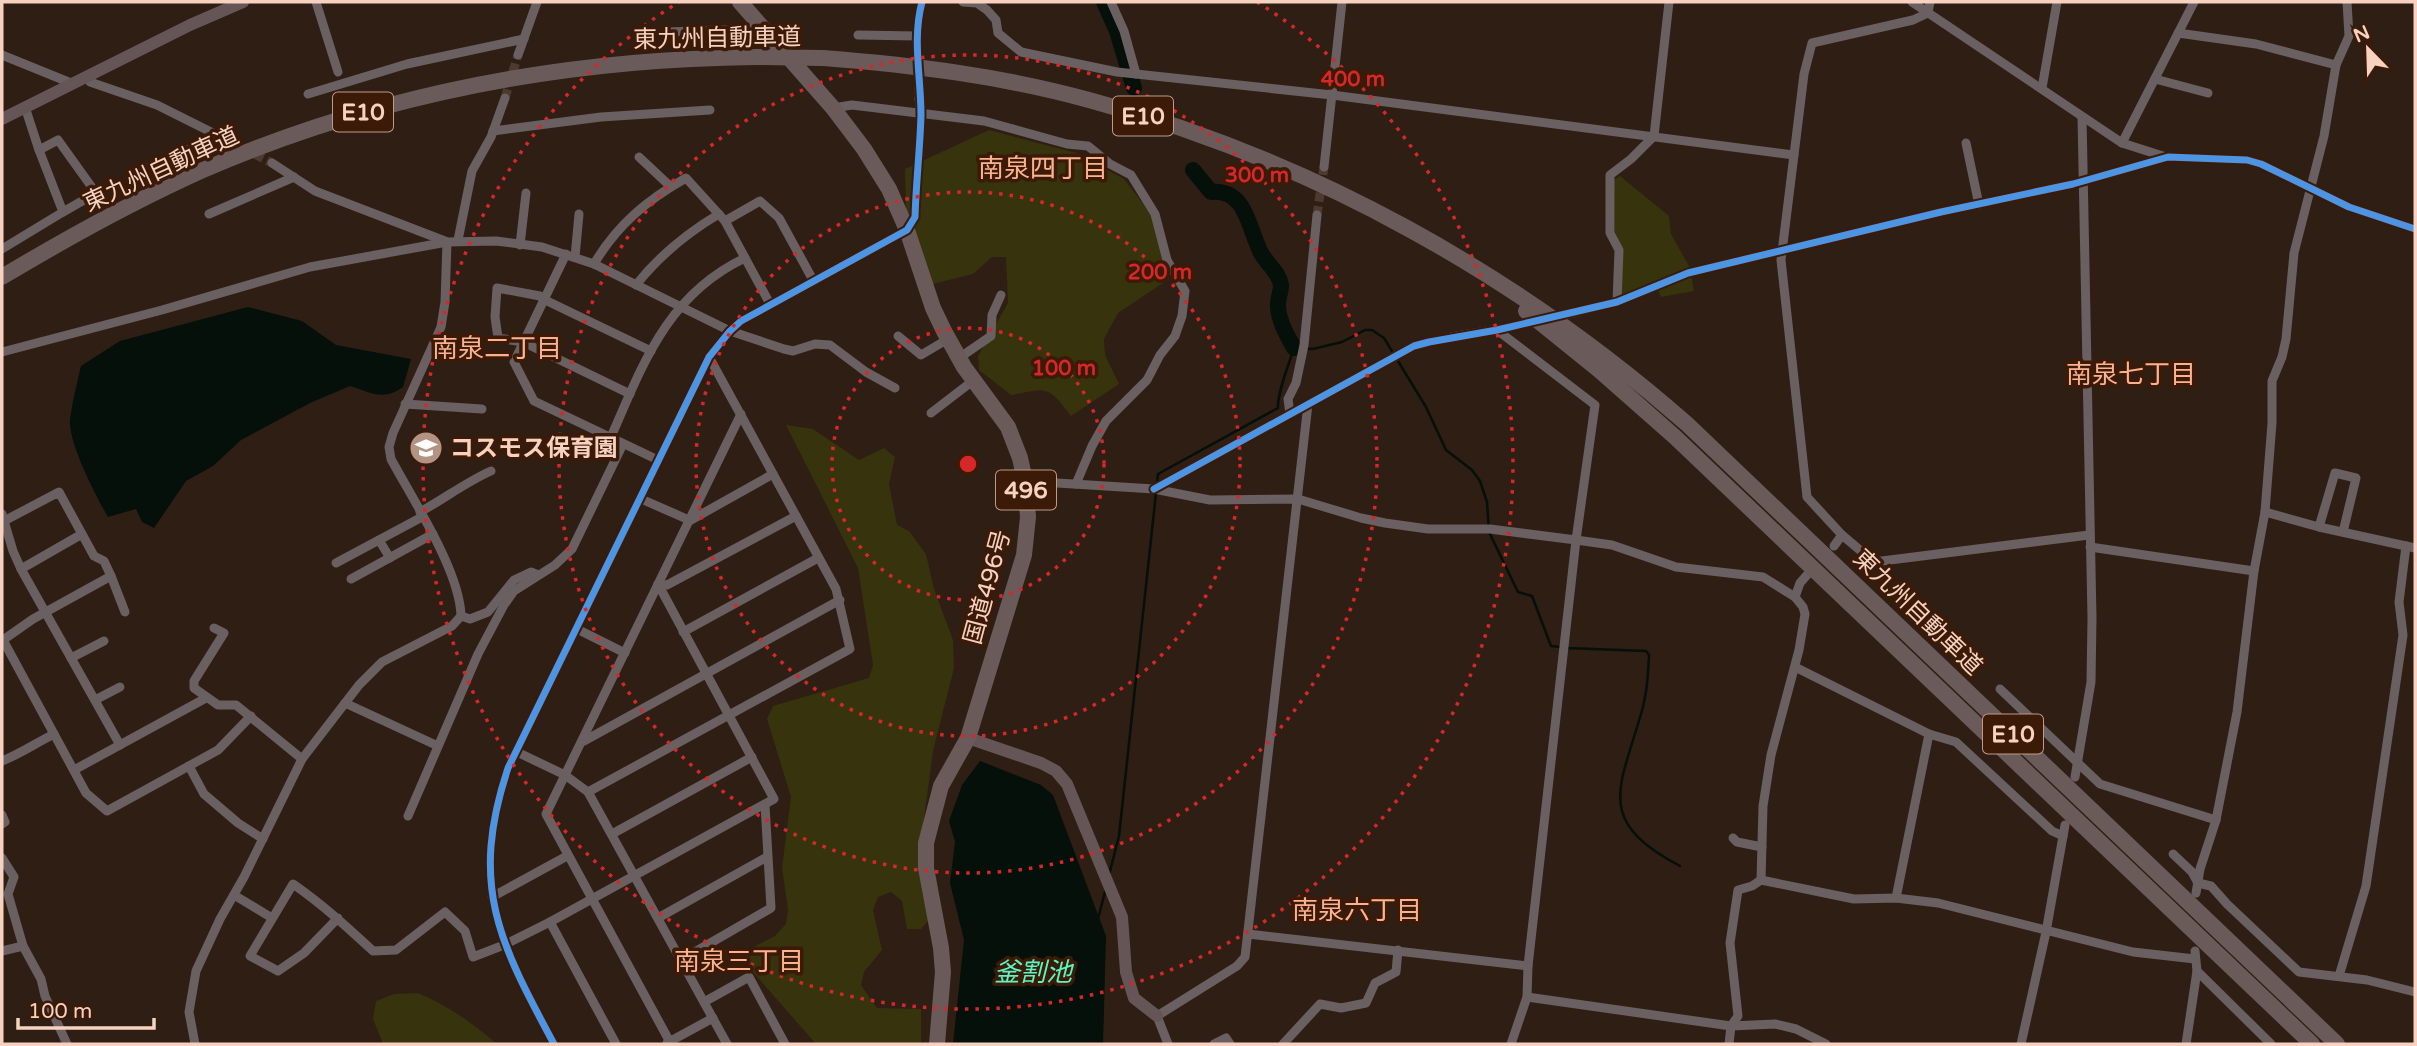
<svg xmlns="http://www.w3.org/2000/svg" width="2417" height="1046" viewBox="0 0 2417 1046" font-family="'Varela Round','Noto Sans JP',sans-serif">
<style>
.green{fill:#37330d}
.water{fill:#041009}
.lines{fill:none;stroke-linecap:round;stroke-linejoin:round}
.stream{stroke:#041009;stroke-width:2.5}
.river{stroke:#041009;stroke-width:16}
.street-tunnel{stroke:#4d392e;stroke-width:9;stroke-dasharray:9 4.5;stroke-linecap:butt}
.street{stroke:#6a5f61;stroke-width:9}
.secondary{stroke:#655556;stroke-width:12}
.highway{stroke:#6a5a5a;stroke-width:16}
.highway-bridge{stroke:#6a5a5a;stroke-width:16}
.cycleway-casing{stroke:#3b1a08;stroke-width:11}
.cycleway{stroke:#4d94e3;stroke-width:7}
.ring{fill:none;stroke:#d62828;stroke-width:3.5;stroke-dasharray:3.5 7}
.labels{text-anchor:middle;stroke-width:7;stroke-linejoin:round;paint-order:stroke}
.shield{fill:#3b1a08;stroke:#bf9b89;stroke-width:2}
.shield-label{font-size:23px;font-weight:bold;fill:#f8d2c0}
.street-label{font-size:24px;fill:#f8d2c0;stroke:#3b1a08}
.poi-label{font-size:24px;font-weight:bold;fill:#f8d2c0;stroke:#3b1a08;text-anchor:start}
.neighbourhood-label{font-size:26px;fill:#fcb28e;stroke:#3b1a08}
.water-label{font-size:26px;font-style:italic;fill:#5bf7c2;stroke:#3b1a08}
.centre{fill:#d62828;stroke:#3b1a08;stroke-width:3.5}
.ring-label{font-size:21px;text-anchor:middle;font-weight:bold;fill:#d62828;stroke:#3b1a08;stroke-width:7;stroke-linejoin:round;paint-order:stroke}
</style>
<rect width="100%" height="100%" fill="#2f1e14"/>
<g class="green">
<path d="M989,130L1076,153L1124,179L1151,214L1170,265L1169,279L1118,313L1104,339L1105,355L1119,384L1071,416C1048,385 1048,388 1011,395L979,370L978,356L1008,303L1006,257H992L973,274L933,284L906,210L905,169Z"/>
<path d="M1620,176L1669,216L1671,234L1690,268L1622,297V247L1615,232L1614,180Z"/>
<path d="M1691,275L1694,291L1661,297L1657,288Z"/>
<path d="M786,425L813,429L859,460L884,448L895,457L889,484L897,525L909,531L926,554L934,589L953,640L954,668L933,751L920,849L922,891L930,919L921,929H907L902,901L891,892L878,897L873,910L882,950L864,972L861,985L877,1008L921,1009V1044H816L738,955L775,936L786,924L788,910L782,868L791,797L767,719L773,706L869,678L873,665L858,568Z"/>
<path d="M418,993C450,1007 471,1022 497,1044H383L373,1019L376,1001L394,994Z"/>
</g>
<g class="water">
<path d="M248,307L302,321L336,345L411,359L403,387C383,401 372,393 350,386L310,403L241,440L213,466L186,481L154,528L142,522L136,509L108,517C96,497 68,442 70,420C72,402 77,384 81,366L120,341Z"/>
<path d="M980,761L1041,785L1053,795L1106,936L1103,1044H953L964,940L950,883L955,842L949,821L962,785Z"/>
</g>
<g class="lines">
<g class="stream">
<path d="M1157,483L1158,474L1278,408C1277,393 1289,364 1294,348L1313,349L1342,342L1365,330H1372L1384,338L1426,407L1446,450L1472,470L1480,481L1487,502L1489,532L1516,588L1518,592L1532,596L1551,646L1560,647"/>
<path d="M1566,648L1646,651L1649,655C1648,675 1647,694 1641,714C1619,790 1595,821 1680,866"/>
<path d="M1109,875L1119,836L1156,493"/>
<path d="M1098,919L1106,888"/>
</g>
<g class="river">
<path d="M1104,2L1117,31L1134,88"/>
<path d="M1193,170L1211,192C1247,189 1248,228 1261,253C1267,264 1279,272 1281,285C1281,293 1277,300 1278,307C1279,322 1287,335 1294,348"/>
</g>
<g class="street-tunnel">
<path d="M917,45L919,98"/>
<path d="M505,98L518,55"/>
<path d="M231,142L272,163"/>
<path d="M1317,215L1324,167"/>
<path d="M1511,327L1574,313"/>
</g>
<g class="street">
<path d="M316,2L338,72"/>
<path d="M963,2L977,3L987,10L996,20L998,33L1021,52L1117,72L1332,95L1794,155"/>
<path d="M1111,2L1124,31L1136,74"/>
<path d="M1912,2L2122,143L2166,157"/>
<path d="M1928,13L1913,20L1812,43L1804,74L1781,260L1807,497L1842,535L1874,562L2089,535"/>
<path d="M1928,13L1930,2"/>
<path d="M668,32L744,29L757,22"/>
<path d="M2178,33L2256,44L2336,65"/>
<path d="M858,35L918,36"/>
<path d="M917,45L919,15L922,2"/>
<path d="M2,55L71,83"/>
<path d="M518,55L537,2"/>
<path d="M86,76L90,82L157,105L231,142"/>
<path d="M2155,79L2208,93"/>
<path d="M2042,88L2057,2"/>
<path d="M308,94L407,64L524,39"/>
<path d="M833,108L852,105L984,121L1067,144L1088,146L1110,164L1131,175L1155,214L1167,260L1185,291L1182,316L1175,336L1160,355L1147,380L1106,421L1092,446L1076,484"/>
<path d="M493,131L601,117L710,110"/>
<path d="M1966,143L1979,205"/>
<path d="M2122,143L2194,2"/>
<path d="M39,150L58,140L96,193L63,212"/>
<path d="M639,157L671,187"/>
<path d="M272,163L315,191L445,241"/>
<path d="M1324,167L1342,2"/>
<path d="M146,168L219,136"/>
<path d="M209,214L294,177"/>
<path d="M725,221L760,201L779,218L813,280"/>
<path d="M458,240L472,171L491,137L505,98"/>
<path d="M520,245L526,193"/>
<path d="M2,249L63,212L39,150L25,107"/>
<path d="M566,254L514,362L534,401L658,460"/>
<path d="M575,257L579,214"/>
<path d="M594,264C617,225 647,200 686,178L725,221L770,304"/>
<path d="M636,285C659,256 687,233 719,214"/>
<path d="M1617,302L1619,250L1610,233V175L1631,159L1654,136L1669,2"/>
<path d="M1574,313L1617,302L1688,273L1941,212L2073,184L2168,157L2247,160L2261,164L2349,207L2415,229"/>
<path d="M1497,330L1595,405L1576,540L1528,966L1527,997L1511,1044"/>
<path d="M898,336L921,355L948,339"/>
<path d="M2,352L162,310L310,267L447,242L496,241L542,247L594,264L730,331L784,349L793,351L815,344L830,345L866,372L895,388"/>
<path d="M959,358L991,336L992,315L1001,295"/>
<path d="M630,394L523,342L498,338L495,317L497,288L540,296L543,299L651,351"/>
<path d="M405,404L482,409"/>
<path d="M931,413L974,380"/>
<path d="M1290,414L1288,399L1296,383L1304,345L1317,215"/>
<path d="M611,437C643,364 667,295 745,258"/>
<path d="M1025,481L1154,489L1210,500L1298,499L1361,518L1385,523L1428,529H1490L1576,540L1612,545L1676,567L1763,577L1795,597L1803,607L1805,614L1799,650L1771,755L1763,806L1761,880"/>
<path d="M1154,489L1414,346L1451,337L1511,327"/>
<path d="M639,498L689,520"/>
<path d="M420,512C444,499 466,482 491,471"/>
<path d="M2265,512L2319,527L2415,548"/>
<path d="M2,514L13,551L21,569L120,745"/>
<path d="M691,520L773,474"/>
<path d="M4,521L59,492L94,556L104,561L111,576L33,619L3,640L86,793L107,811L218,750L251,716"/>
<path d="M2319,527L2335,473L2356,478L2343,532"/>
<path d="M379,540L390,558"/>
<path d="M1834,546L1842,535"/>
<path d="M2090,547L2254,571"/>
<path d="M336,563L422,517"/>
<path d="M21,569L82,534"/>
<path d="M111,576L125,612"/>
<path d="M351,579L433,534"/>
<path d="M658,584L667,585L796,516"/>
<path d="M1795,597L1800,583L1807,575"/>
<path d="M461,616L470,619L488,612L514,580L531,572L538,575"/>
<path d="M214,628L224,633L194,681V688L218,705H236L302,759"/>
<path d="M577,629L625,653"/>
<path d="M683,632L818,558"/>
<path d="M71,658L104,641"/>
<path d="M1795,667L1929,734L1956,742L2052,831L2063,836"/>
<path d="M2000,689L2100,784L2216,820"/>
<path d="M95,700L120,687"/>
<path d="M345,703L438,746"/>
<path d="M584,741L840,600"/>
<path d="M517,752L565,775L588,792L727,1044"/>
<path d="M2,761C20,754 36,743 54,734"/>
<path d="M189,766L204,794L238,823L263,839"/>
<path d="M74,770L206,698"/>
<path d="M2075,777L2091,682L2092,618L2082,117"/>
<path d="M588,792L850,649L836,589L709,357"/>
<path d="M2,815L5,822L2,824"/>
<path d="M408,816L478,654L504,605L514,591L555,565L572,549L623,444"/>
<path d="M612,834L752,757"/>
<path d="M1733,838L1737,842L1762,847"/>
<path d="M2173,854L2192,872L2198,883L2211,886L2227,904L2299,972L2367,980L2415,992"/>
<path d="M2,858L14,877L8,894L23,946L2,951"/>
<path d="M2196,893L2200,869L2216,820L2237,712L2254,571L2265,512L2272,423V381L2282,357L2286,339L2294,253L2324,136L2336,65L2349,36L2347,2"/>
<path d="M234,895L272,918"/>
<path d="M492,897L567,856"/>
<path d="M1896,898L1929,734"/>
<path d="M338,918L304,953L278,971L250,956L293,884C322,904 347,927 373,951L396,950L445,912L465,931L473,957L504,945L550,922L774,799L658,584"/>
<path d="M658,918L767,857"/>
<path d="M550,922L616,1044"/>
<path d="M1248,934L1528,966"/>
<path d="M23,946L41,979L45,996L67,1044"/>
<path d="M681,960L771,908L765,805"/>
<path d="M2197,971L2271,1044"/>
<path d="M2339,976L2366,886L2403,635L2399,602L2406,546"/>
<path d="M1527,997L1731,1026L1775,1024L1796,1029L1826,1044"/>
<path d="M704,1002L749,977L785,1044"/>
<path d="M667,1043L713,1018"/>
<path d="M195,1044L189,1012L196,971L220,919L244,877L302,759L359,685L382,662L452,626L461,616C460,571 413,500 391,459L389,447L393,433L441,327L445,302L447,242"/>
<path d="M554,1044C499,942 469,885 508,768L709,357L730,331L741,321L907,230L915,217L921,114L919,98"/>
<path d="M671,1044L546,814L741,414"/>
<path d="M1168,1044L1157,1016L1237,966L1245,957L1308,404"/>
<path d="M1214,1044L1226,1038L1230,1044"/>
<path d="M1283,1044L1320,1004L1341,1008L1366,1003L1375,983L1396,972L1398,950"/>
<path d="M1729,1044L1731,1026L1738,1016L1730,943L1738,890L1752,886L1761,880L1854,899L1896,898L1938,903L2133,952L2195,959"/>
<path d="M2021,1044L2046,932L2065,825"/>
<path d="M2186,1044L2197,971L2195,951"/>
</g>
<g class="secondary">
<path d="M2,119L190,25L243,2"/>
<path d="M968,738L1041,763L1056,771L1067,784L1122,917L1126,972L1134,998L1157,1016"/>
</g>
<g class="highway">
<path d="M740,2L833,108L864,149L889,189L907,230L933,308L944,331L964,367L1008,427L1020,458L1025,481L1028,517L1024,555L968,738L941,786L926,843V868L941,948L943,972L937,1044"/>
<path d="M823,58C913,65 1002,76 1089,100C1310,159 1516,274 1687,424L2337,1044"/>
<path d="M2,277C67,238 134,201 203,170C378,94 566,59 756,57"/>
<path d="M1526,311L1599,370L1675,437L2312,1044"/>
</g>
<path class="highway-bridge" d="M756,57L823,58"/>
<defs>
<g id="cycleway">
<path d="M1154,489L1414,346L1429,342L1497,330L1617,302L1688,273L1941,212L2073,184L2168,157L2247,160L2261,164L2349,207L2415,229"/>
<path d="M554,1044C499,942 469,885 508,768L709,357L730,331L741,321L907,230L915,217C916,183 920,149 921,115C921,77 912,39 922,2"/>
</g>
</defs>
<use href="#cycleway" class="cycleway-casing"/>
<use href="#cycleway" class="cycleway"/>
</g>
<g class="ring">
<circle cx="968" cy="464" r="136"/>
<circle cx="968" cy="464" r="272"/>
<circle cx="968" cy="464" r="409"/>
<path d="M1257 2A545 545 0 1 1 679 2"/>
</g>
<defs>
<symbol id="school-disc" viewBox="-11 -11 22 22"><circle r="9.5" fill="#b29384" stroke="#3b1a08"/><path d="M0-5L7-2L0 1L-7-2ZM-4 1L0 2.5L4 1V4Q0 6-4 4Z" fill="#fff"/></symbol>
</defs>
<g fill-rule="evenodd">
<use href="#school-disc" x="407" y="429" width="38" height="38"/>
</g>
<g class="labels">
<g class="shield">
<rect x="333" y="92.5" width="60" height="39" rx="5"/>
<rect x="1113" y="96.5" width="60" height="39" rx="5"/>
<rect x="996" y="470.5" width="60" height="39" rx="5"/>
<rect x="1983" y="714.5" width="60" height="39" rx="5"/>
</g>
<g class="shield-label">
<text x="363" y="120">E10</text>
<text x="1143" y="124">E10</text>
<text x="1026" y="498">496</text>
<text x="2013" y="742">E10</text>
</g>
<g class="street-label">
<text transform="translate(717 38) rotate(-1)" y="8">東九州自動車道</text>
<text transform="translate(161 169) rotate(-25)" y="8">東九州自動車道</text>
<text transform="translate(987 587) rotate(-75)" y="8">国道496号</text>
<text transform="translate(1918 612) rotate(44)" y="8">東九州自動車道</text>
</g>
<g class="poi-label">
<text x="450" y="456">コスモス保育園</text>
</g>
<g class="neighbourhood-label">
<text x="1043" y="177">南泉四丁目</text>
<text x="497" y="357">南泉二丁目</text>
<text x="2131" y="383">南泉七丁目</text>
<text x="1357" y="919">南泉六丁目</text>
<text x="739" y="970">南泉三丁目</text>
</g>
<g class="water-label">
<text x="1033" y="981">釜割池</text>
</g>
</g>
<circle cx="968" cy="464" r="10" class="centre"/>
<g class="ring-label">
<text x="1353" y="86">400 m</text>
<text x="1257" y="182">300 m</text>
<text x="1160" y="279">200 m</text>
<text x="1064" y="375">100 m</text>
</g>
<rect width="2417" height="1046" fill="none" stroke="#f8d2c0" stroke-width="7"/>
<g transform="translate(2368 49) rotate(337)" stroke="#3b1a08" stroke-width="5" paint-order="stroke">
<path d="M0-5L12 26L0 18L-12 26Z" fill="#f8d2c0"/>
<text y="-10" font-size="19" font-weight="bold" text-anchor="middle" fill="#f8d2c0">N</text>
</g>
<path d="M18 1018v10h136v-10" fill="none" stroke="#f8d2c0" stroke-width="3.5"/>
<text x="28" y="1018" font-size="21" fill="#f8d2c0" stroke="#3b1a08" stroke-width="5" paint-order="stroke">100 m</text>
</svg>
